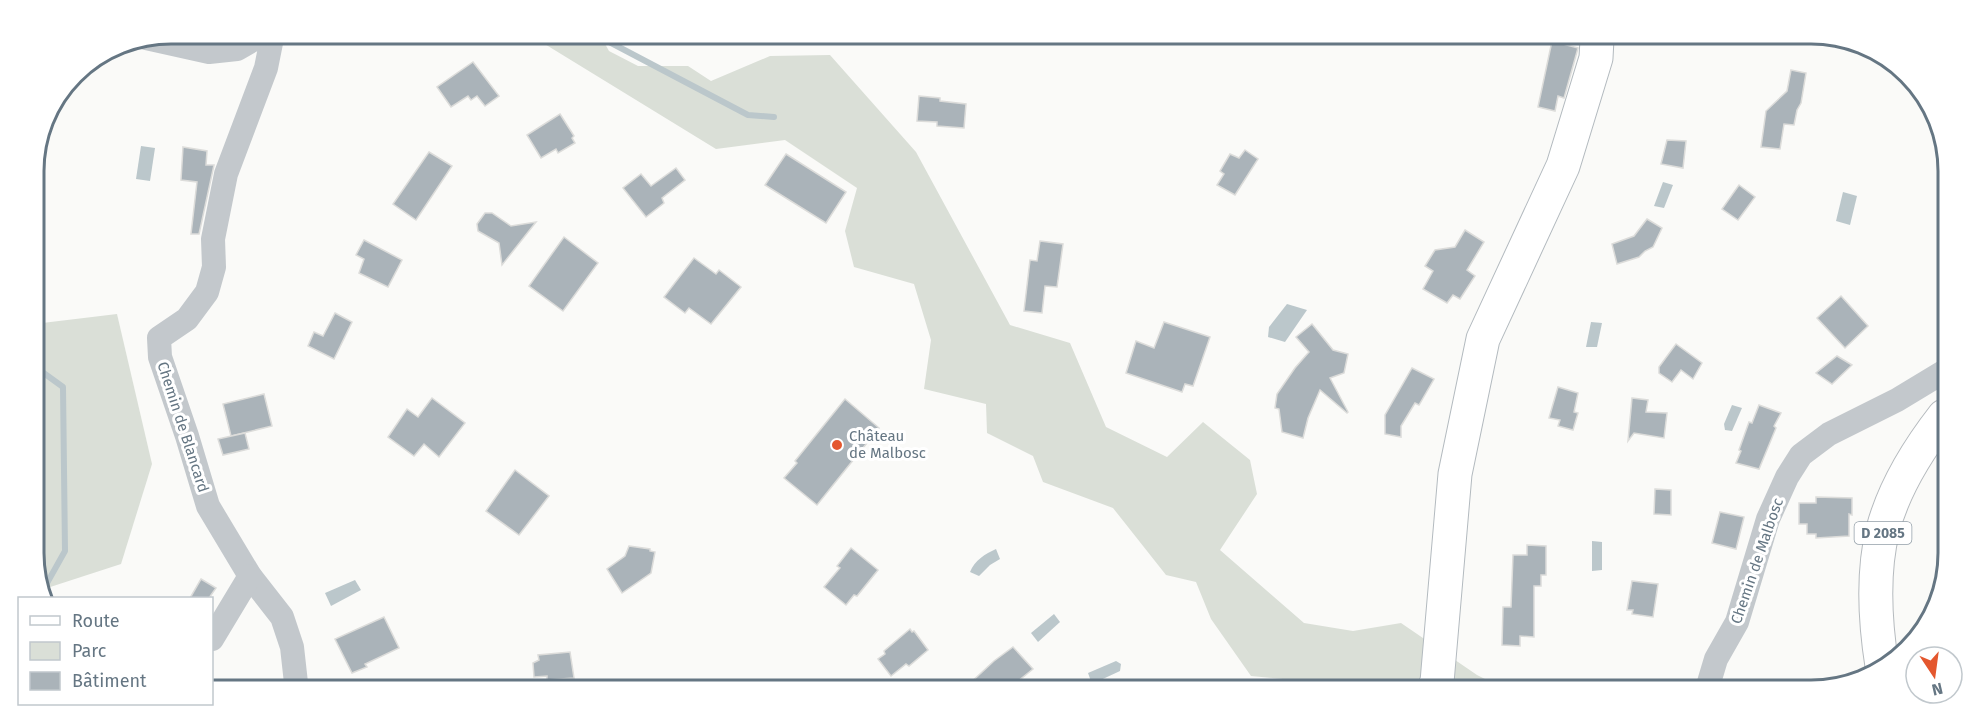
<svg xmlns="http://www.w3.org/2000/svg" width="1982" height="723" viewBox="0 0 1982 723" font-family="'Fira Sans',sans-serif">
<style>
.green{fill:#dadfd7}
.water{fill:#bbc7cb}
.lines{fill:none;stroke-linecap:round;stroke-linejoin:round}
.stream{stroke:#bbc7cb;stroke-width:6}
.building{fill:#aab3b9;stroke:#dcdcda;stroke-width:1.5}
.secondary-casing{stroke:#b3babf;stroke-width:35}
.primary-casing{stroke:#b5babe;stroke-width:35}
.minor{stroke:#c3c8cc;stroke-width:24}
.secondary{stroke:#fff;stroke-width:33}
.primary{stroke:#fff;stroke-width:33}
.poi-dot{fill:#e4572e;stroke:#fff;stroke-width:2}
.labels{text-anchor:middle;stroke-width:6;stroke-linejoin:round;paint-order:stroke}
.shield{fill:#fff;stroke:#939fa8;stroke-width:1.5}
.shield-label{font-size:14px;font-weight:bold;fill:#657683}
.street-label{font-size:15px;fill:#657683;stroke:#fff}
.poi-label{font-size:15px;fill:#657683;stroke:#fff;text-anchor:start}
.rim{fill:none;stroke:#657683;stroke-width:3}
</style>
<rect width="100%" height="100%" fill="#fafaf8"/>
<g class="green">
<path d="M530,35H600L609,51L638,66H688L711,81L770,56L830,55L916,152L1010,325L1070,343L1106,427L1167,457L1203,422L1250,460L1257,494L1220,550L1304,623L1353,631L1401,623L1477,675L1503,688H1357L1353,686L1251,676L1211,619L1196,582L1166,575L1113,508L1043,482L1033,456L987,433L986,404L924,389L931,340L914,284L854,267L845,231L857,188L785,140L716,149Z"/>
<path d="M117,314L152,464L121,564L41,590L36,579L34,324Z"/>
</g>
<g class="water">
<path d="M141,146L155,148L150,181L136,179Z"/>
<path d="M1663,182L1673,185L1664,208L1654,206Z"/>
<path d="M1843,192L1857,196L1850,225L1836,221Z"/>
<path d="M1287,304L1307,310L1285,342L1268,337L1269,327Z"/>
<path d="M1591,322L1602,323L1597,347H1586Z"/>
<path d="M1732,405L1742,408L1732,431L1725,430L1724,424Z"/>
<path d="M1592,541L1602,542V570L1592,571Z"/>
<path d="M996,549L1000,559L990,565L979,576L970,572C975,560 985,554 996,549Z"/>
<path d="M355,580L361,590L331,606L325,593Z"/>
<path d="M1054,614L1060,622L1038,642L1031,633Z"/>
<path d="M1116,661L1121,664L1120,671L1092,684L1088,673Z"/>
</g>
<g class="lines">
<g class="stream">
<path d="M596,35L748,115L774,117"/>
<path d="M34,366L63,387L65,551L42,592"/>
</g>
</g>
<g class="building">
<path d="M1552,41L1578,48L1564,98L1558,96L1555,111L1538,107Z"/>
<path d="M473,62L499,96L485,106L477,96L471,100L468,96L451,107L437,87Z"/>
<path d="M1791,70L1806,73L1801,103L1797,110L1794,125L1784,124L1780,149L1761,147L1766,111L1787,91Z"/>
<path d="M919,96L940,98V101L966,104L964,128L937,126V122L917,121Z"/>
<path d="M560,114L574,136L572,138L575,143L558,153L556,149L541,158L527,135Z"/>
<path d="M1667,140L1686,141L1683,168L1661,164Z"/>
<path d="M183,147L207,151L206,165H214L199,234H191L197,182L181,180Z"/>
<path d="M1245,150L1258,159L1235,195L1217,185L1224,174L1220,171L1230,154L1239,158Z"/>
<path d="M429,152L452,166L416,220L393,204Z"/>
<path d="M786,154L846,192L826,223L765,185Z"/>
<path d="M676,168L685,180L662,198L664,203L646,217L623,188L641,174L651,186Z"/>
<path d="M1739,185L1755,197L1738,220L1722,209Z"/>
<path d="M485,213H492L511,226L536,222L502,265L499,243L478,231L477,224Z"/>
<path d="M1647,219L1662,228L1653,247L1645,251L1639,257L1617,264L1612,244L1634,236Z"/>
<path d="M1465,230L1484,242L1467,270L1475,276L1460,299L1453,295L1447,303L1423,289L1433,271L1425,266L1435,250L1455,247Z"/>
<path d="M564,237L598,263L563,311L529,286Z"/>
<path d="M364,240L402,260L388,287L359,273L364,259L356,255Z"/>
<path d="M1040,241L1063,244L1057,287L1045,286L1042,313L1024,311L1030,260L1037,261Z"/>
<path d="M694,258L716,274L719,270L741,287L711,324L689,308L685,313L664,297Z"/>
<path d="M1841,296L1868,326L1845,348L1817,318Z"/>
<path d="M335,313L352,322L334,359L308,346L314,332L323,336Z"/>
<path d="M1164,322L1210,337L1193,386L1185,384L1182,392L1126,373L1136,341L1154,348Z"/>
<path d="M1312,324L1333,350L1348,354L1344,373L1330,378L1348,412L1347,413L1320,390L1308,418L1303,438L1282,432L1279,409L1275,408L1277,394L1295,368L1309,352L1296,337Z"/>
<path d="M1676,344L1702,363L1693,379L1681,370L1672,382L1659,373V367Z"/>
<path d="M1837,356L1852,365L1832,384L1816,373Z"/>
<path d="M1412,368L1434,379L1419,405L1415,403L1401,426V437L1385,434V415Z"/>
<path d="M1558,387L1578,393L1574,412L1578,413L1573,430L1558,426L1560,420L1549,418Z"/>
<path d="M264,394L272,426L231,436L223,404Z"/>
<path d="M432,398L465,423L439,457L424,444L414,456L388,437L407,409L418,417Z"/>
<path d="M1632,398L1648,400L1646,412L1667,413L1664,438L1634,433L1628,441Z"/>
<path d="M845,399L879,428L817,505L784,478L797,463L795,461Z"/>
<path d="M1759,405L1781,413L1774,426L1776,428L1759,469L1736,463L1741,451L1739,450L1749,422L1752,423Z"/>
<path d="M245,433L249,449L223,455L218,439Z"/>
<path d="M515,470L549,496L519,535L486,511Z"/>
<path d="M1655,489L1671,490V515L1654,514Z"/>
<path d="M1816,497L1852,498V515L1849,514V536L1816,538V534H1807V524H1799V503H1816Z"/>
<path d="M1720,512L1744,517L1736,549L1712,543Z"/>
<path d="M1527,545L1546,546V575H1541V586H1534V637L1520,636V646L1502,645L1503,607H1511L1513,555H1527Z"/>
<path d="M629,546L650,549V551L655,552L651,573L622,593L607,569L625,556Z"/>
<path d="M851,548L878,570L857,596L854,595L846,605L824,587L840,568L837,566Z"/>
<path d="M201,579L216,588L209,598H190Z"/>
<path d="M1632,581L1658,584L1653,617L1632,614L1633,610H1627Z"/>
<path d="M384,617L399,648L365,664L367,667L352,673L335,639Z"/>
<path d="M910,629L912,632L914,631L928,650L909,666L906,664L891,676L878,659L885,654L884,651Z"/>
<path d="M1013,647L1033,669L1012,686H967L994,661Z"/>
<path d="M570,652L574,678L547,680V676L534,677L533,663L539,660L538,655Z"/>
</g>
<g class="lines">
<defs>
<path id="secondary" d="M1434,688L1437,682L1455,474L1483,339L1563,166L1596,58L1597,39"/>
<path id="primary" d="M1882,666C1875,622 1872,573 1883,529C1894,488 1919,448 1944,416"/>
</defs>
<use href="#secondary" class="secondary-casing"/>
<use href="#primary" class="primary-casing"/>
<g class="minor">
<path d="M273,33L266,68L226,174L213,239L214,267L207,292L187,319L159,338L160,357L187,436L208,506L250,576L282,617L292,647L296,683"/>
<path d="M146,38L209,52L237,49L265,33"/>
<path d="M212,639L250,576"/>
<path d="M1707,689L1716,659L1737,622L1768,519L1787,477L1801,455L1829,434L1897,400L1945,371"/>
</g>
<use href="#secondary" class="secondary"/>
<use href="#primary" class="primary"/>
</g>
<circle class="poi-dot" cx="837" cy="445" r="6"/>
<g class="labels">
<rect class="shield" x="1854.5" y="522" width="57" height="22" rx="4.5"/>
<g class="shield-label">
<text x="1883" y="538">D 2085</text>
</g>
<g class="street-label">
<text transform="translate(183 427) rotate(72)" y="5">Chemin de Blancard</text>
<text transform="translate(1757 561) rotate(-71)" y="5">Chemin de Malbosc</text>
</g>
<g class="poi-label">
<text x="849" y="441">Château<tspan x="849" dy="17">de Malbosc</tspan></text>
</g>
</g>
<path d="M0 0H1982V723H0ZM171 44H1811A127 127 0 0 1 1938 171V553A127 127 0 0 1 1811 680H171A127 127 0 0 1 44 553V171A127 127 0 0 1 171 44Z" fill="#fff" fill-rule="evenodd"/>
<path class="rim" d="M171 44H1811A127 127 0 0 1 1938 171V553A127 127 0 0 1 1811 680H171A127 127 0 0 1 44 553V171A127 127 0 0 1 171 44Z"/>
<rect x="18" y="597" width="195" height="108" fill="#ffffff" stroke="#c1c8cd" stroke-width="1.5"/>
<rect x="30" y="616" width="30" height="9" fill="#ffffff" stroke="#c1c8cd" stroke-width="1.5"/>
<text x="72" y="627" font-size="18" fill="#657683">Route</text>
<rect x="30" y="642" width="30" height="18" fill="#dadfd7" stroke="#c1c8cd" stroke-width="1.5"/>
<text x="72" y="657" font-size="18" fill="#657683">Parc</text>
<rect x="30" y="672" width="30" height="18" fill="#aab3b9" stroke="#c1c8cd" stroke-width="1.5"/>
<text x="72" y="687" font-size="18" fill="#657683">Bâtiment</text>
<g transform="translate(1934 675) rotate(167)"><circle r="28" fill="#ffffff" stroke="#c1c8cd" stroke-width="1.5"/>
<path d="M0-4.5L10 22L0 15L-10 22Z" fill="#e4572e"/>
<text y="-9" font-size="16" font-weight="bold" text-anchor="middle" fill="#657683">N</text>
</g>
</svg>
